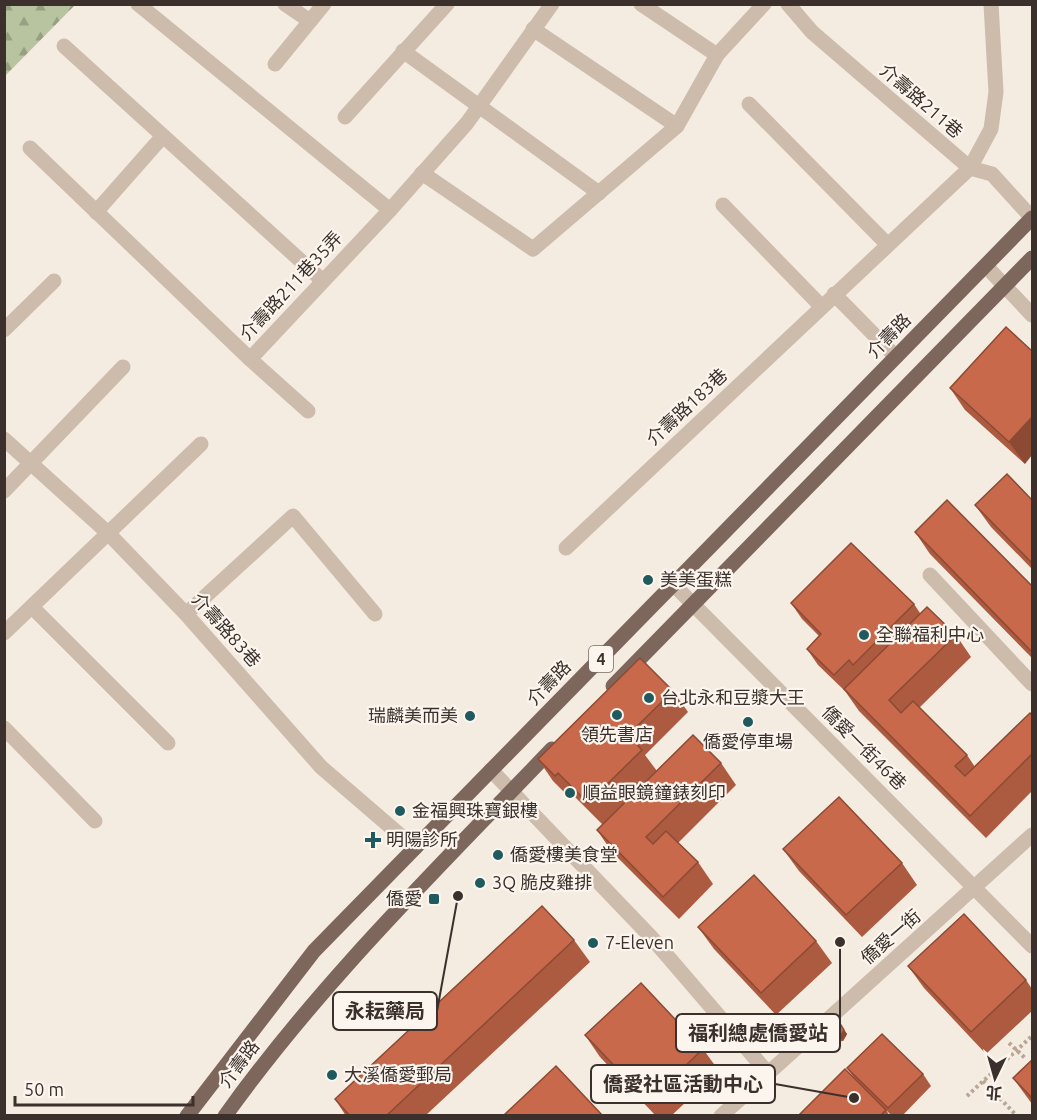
<svg xmlns="http://www.w3.org/2000/svg" width="1037" height="1120" viewBox="0 0 1037 1120" font-family="Ubuntu,'Noto Sans TC',sans-serif">
<style>
.forest{fill:url(#forest-firs)}
.lines{fill:none;stroke-linecap:round;stroke-linejoin:round}
.path{stroke:#b9a596;stroke-width:4;stroke-dasharray:3 3;stroke-linecap:butt}
.minor{stroke:#cdbbac;stroke-width:15}
.major{stroke:#7d675c;stroke-width:15}
.wall{fill:#ac5a40}
.shaded-wall{fill:#8c4a34}
.building{fill:#c8694b;stroke:#8c4a34;stroke-width:1.5}
.poi-dot{fill:#1f5a5e;stroke:#fbf5ee;stroke-width:2}
.labels{text-anchor:middle;stroke-width:4.5;stroke-linejoin:round;paint-order:stroke}
.shield{fill:#fbf5ee;stroke:#756b66;stroke-width:1.5}
.shield-label{font-size:16px;font-weight:bold;fill:#3b302b}
.street-label{font-size:18px;fill:#3b302b;stroke:#fbf5ee}
.poi-label{font-size:18px;fill:#3b302b;stroke:#fbf5ee;text-anchor:start}
.leader{fill:none;stroke:#3b302b;stroke-width:2}
.callout-dot{fill:#3b302b;stroke:#fbf5ee;stroke-width:2}
.callout{fill:#fbf5ee;stroke:#3b302b;stroke-width:2}
.callout-label{font-size:20px;text-anchor:middle;font-weight:bold;fill:#3b302b}
</style>
<defs>
<pattern id="forest-firs" width="22" height="20" patternUnits="userSpaceOnUse" patternTransform="scale(1.5)"><rect width="22" height="20" fill="#b8c4a0"/><path d="M5 1l3.5 6h-7zM16 11l3.5 6h-7z" fill="#97a083"/></pattern>
</defs>
<rect width="100%" height="100%" fill="#f4ebe1"/>
<path class="forest" d="M5,4L75,5L5,76L4,5Z"/>
<g class="lines">
<g class="path">
<path d="M1009,1043L1025,1058"/>
<path d="M983,1081L1017,1116"/>
<path d="M967,1096L1032,1036"/>
</g>
<g class="minor">
<path d="M138,4L390,210"/>
<path d="M285,4L310,21"/>
<path d="M641,4L717,55L764,4"/>
<path d="M788,4L812,32L970,168L992,174L1032,218"/>
<path d="M533,29L677,126"/>
<path d="M64,46L323,281"/>
<path d="M403,51L599,193"/>
<path d="M275,64L324,4"/>
<path d="M749,104L887,244"/>
<path d="M345,117L447,4"/>
<path d="M30,148L250,359L390,210L467,123L552,4"/>
<path d="M422,173L533,249L677,126L717,55"/>
<path d="M723,205L821,306"/>
<path d="M96,212L163,136"/>
<path d="M986,266L1032,315"/>
<path d="M834,294L896,357"/>
<path d="M4,330L54,281"/>
<path d="M250,359L308,411"/>
<path d="M4,439L108,533L186,614L321,767L415,848"/>
<path d="M4,491L123,367"/>
<path d="M566,548L970,168L991,129L996,92L991,4"/>
<path d="M930,575L1032,684"/>
<path d="M673,584L1032,946"/>
<path d="M32,607L168,743"/>
<path d="M186,614L293,516L375,614"/>
<path d="M4,633L201,444"/>
<path d="M4,728L95,821"/>
<path d="M491,770L651,937L767,1072"/>
<path d="M721,1116L1032,835"/>
</g>
<g class="major">
<path d="M613,686L1032,258"/>
<path d="M187,1116L314,951L1032,218"/>
<path d="M225,1116C321,982 439,867 552,749"/>
</g>
</g>
<g class="wall">
<path d="M1006,327L1025,464L965,410L950,388Z"/>
<path d="M1032,500V569L991,527L975,505Z"/>
<path d="M915,532L1032,586V658L930,554Z"/>
<path d="M791,603L914,604L920,613L956,635L971,657L919,708L967,755L975,767L1032,715V791L986,838L859,711L845,691L818,665L807,649L819,636L802,619Z"/>
<path d="M673,691L688,712L645,755L657,771L721,763L736,785L678,843L698,862L713,884L679,919L612,852L597,830L603,825L573,795L570,798L553,781L538,759Z"/>
<path d="M783,849L902,863L917,885L862,937L799,871Z"/>
<path d="M698,927L816,941L832,963L776,1015L714,949Z"/>
<path d="M574,940L590,962L425,1116H346L335,1099Z"/>
<path d="M908,966L1026,980L1032,989V1011L986,1054L924,988Z"/>
<path d="M839,1022L847,1034L843,1041L834,1042L827,1030Z"/>
<path d="M585,1035L703,1049L719,1071L671,1116H656L600,1057Z"/>
<path d="M1032,1060V1104L1013,1078Z"/>
<path d="M847,1068L923,1074L931,1086L902,1116H892L871,1095L886,1110L890,1116H798L855,1079Z"/>
</g>
<g class="shaded-wall">
<path d="M1032,417V455L1025,464L1009,442Z"/>
<path d="M844,1030L847,1034L843,1041L840,1037Z"/>
</g>
<g class="building">
<path d="M1006,327L1032,351V417L1009,442L950,388Z"/>
<path d="M1007,474L1032,500V563L975,505Z"/>
<path d="M947,500L1032,586V652L915,532Z"/>
<path d="M851,543L914,604L853,665L849,660L834,675L807,649L821,634L791,603Z"/>
<path d="M927,607L956,635L889,700L901,713L913,701L967,755L955,766L965,776L1030,713L1032,715V754L970,816L844,689Z"/>
<path d="M640,658L673,691L628,735L642,750L588,803L558,773L555,776L538,759Z"/>
<path d="M693,735L721,763L646,837L653,844L666,831L698,862L663,897L597,830Z"/>
<path d="M839,797L902,863L846,915L783,849Z"/>
<path d="M754,875L816,941L761,993L698,927Z"/>
<path d="M542,906L574,940L386,1116H350L335,1099Z"/>
<path d="M964,914L1026,980L971,1032L908,966Z"/>
<path d="M641,983L703,1049L648,1101L585,1035Z"/>
<path d="M839,1022L844,1030L840,1037L831,1038L827,1030L831,1023Z"/>
<path d="M882,1034L923,1074L888,1108L847,1068Z"/>
<path d="M1032,1060V1098L1013,1078Z"/>
<path d="M556,1066L603,1116H503Z"/>
<path d="M845,1069L886,1110L880,1116H798Z"/>
</g>
<g class="poi-dot">
<circle cx="648" cy="580" r="6"/>
<circle cx="864" cy="635" r="6"/>
<circle cx="649" cy="698" r="6"/>
<circle cx="617" cy="715" r="6"/>
<circle cx="470" cy="716" r="6"/>
<circle cx="748" cy="722" r="6"/>
<circle cx="570" cy="793" r="6"/>
<circle cx="400" cy="811" r="6"/>
<path d="M370 831h6v6h6v6h-6v6h-6v-6h-6v-6h6z"/>
<circle cx="498" cy="855" r="6"/>
<circle cx="480" cy="883" r="6"/>
<rect x="428" y="893" width="12" height="12" rx="3"/>
<circle cx="593" cy="943" r="6"/>
<circle cx="332" cy="1075" r="6"/>
</g>
<g class="labels">
<rect class="shield" x="589" y="646" width="24" height="26" rx="4.5"/>
<g class="shield-label">
<text x="601" y="665">4</text>
</g>
<g class="street-label">
<text transform="translate(921 101) rotate(41)" y="6">介壽路211巷</text>
<text transform="translate(291 286) rotate(-47)" y="6">介壽路211巷35弄</text>
<text transform="translate(889 336) rotate(-46)" y="6">介壽路</text>
<text transform="translate(687 407) rotate(-43)" y="6">介壽路183巷</text>
<text transform="translate(226 630) rotate(48)" y="6">介壽路83巷</text>
<text transform="translate(549 683) rotate(-46)" y="6">介壽路</text>
<text transform="translate(864 748) rotate(45)" y="6">僑愛一街46巷</text>
<text transform="translate(891 937) rotate(-41)" y="6">僑愛一街</text>
<text transform="translate(239 1064) rotate(-53)" y="6">介壽路</text>
</g>
<g class="poi-label">
<text x="660" y="586">美美蛋糕</text>
<text x="876" y="641">全聯福利中心</text>
<text x="661" y="704">台北永和豆漿大王</text>
<text x="458" y="722" text-anchor="end">瑞麟美而美</text>
<text x="617" y="741" text-anchor="middle">領先書店</text>
<text x="748" y="748" text-anchor="middle">僑愛停車場</text>
<text x="582" y="799">順益眼鏡鐘錶刻印</text>
<text x="412" y="817">金福興珠寶銀樓</text>
<text x="386" y="846">明陽診所</text>
<text x="510" y="861">僑愛樓美食堂</text>
<text x="492" y="889">3Q 脆皮雞排</text>
<text x="422" y="905" text-anchor="end">僑愛</text>
<text x="605" y="949">7-Eleven</text>
<text x="344" y="1081">大溪僑愛郵局</text>
</g>
</g>
<path class="leader" d="M458 896L437 1011M840 942L840 1033M854 1098L775 1084"/>
<g class="callout-dot">
<circle cx="458" cy="896" r="6"/>
<circle cx="840" cy="942" r="6"/>
<circle cx="854" cy="1098" r="6"/>
</g>
<g class="callout">
<rect x="333" y="992" width="104" height="38" rx="6"/>
<rect x="676" y="1014" width="164" height="38" rx="6"/>
<rect x="591" y="1065" width="184" height="38" rx="6"/>
</g>
<g class="callout-label">
<text x="385" y="1018">永耘藥局</text>
<text x="758" y="1040">福利總處僑愛站</text>
<text x="683" y="1091">僑愛社區活動中心</text>
</g>
<rect width="1037" height="1120" fill="none" stroke="#3b302b" stroke-width="12"/>
<g transform="translate(995 1078) rotate(185)" stroke="#fbf5ee" stroke-width="4.5" paint-order="stroke">
<path d="M0-4.5L10 22L0 15L-10 22Z" fill="#3b302b"/>
<text y="-9" font-size="16" font-weight="bold" text-anchor="middle" fill="#3b302b">北</text>
</g>
<path d="M15 1096v9h178v-9" fill="none" stroke="#3b302b" stroke-width="3"/>
<text x="24" y="1096" font-size="18" fill="#3b302b" stroke="#fbf5ee" stroke-width="4.5" paint-order="stroke">50 m</text>
</svg>
